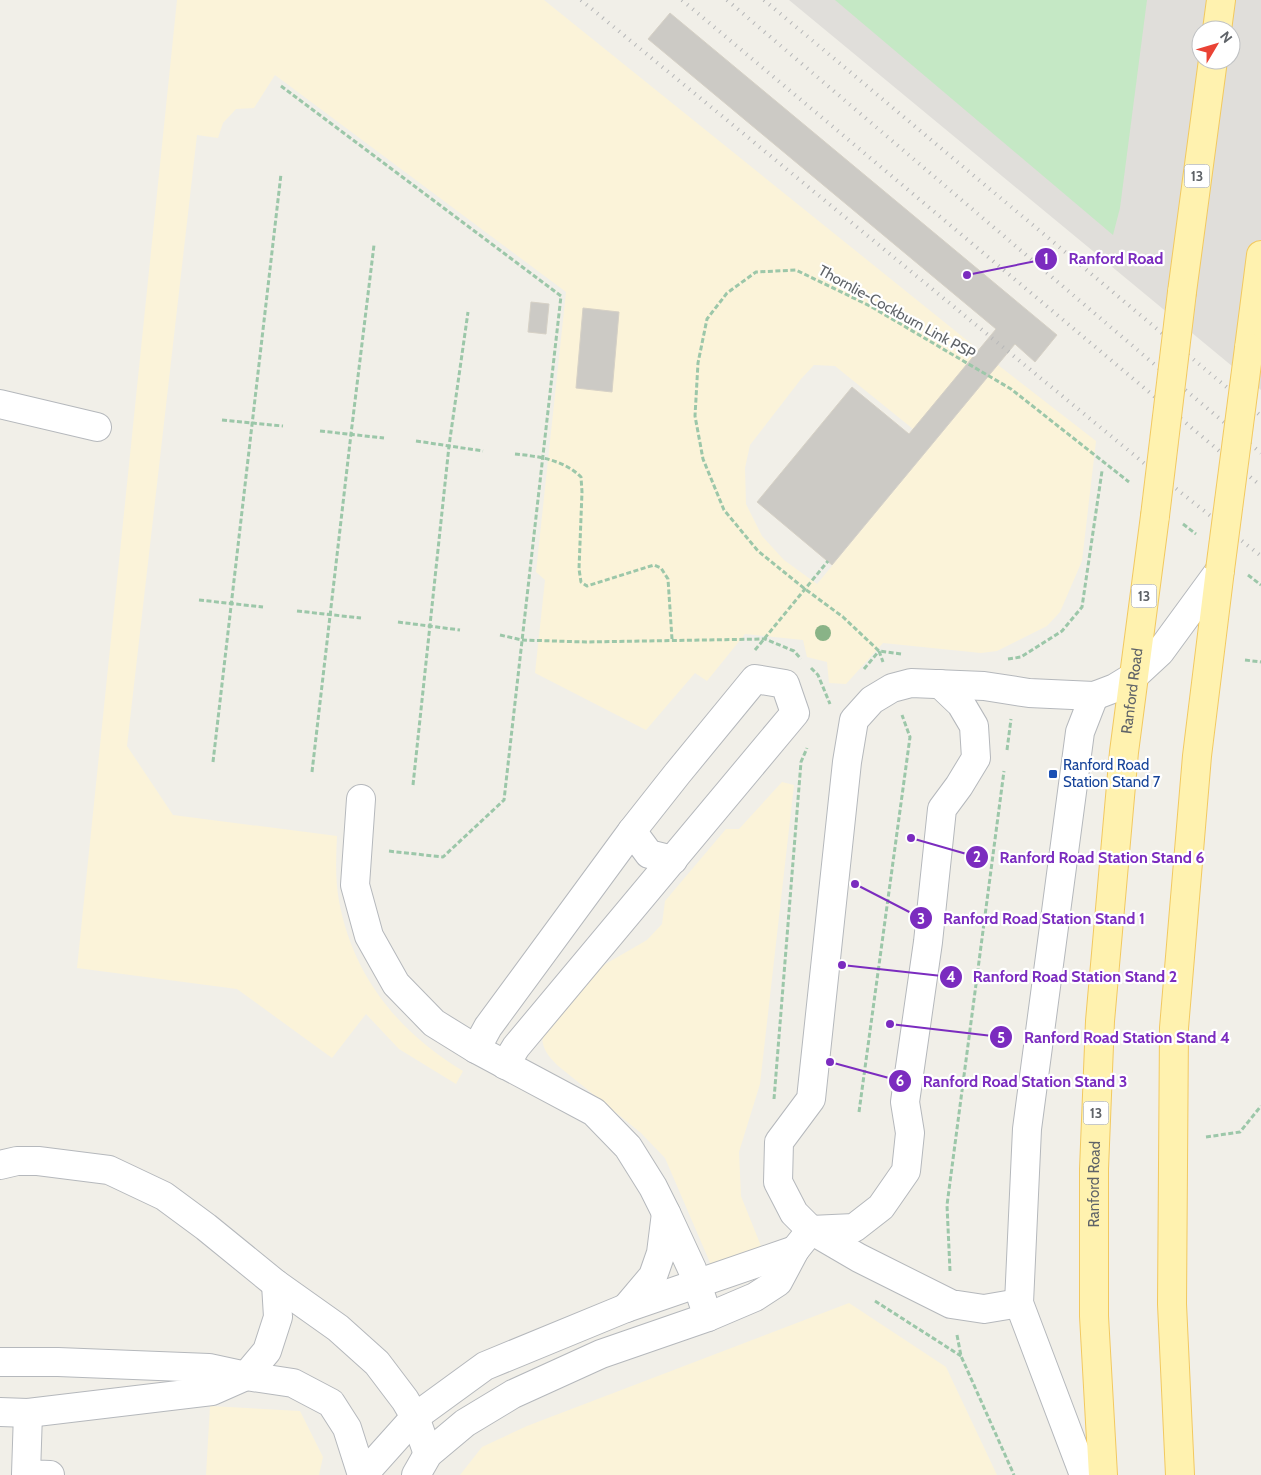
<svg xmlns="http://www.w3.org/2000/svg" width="1261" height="1475" viewBox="0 0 1261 1475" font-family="Cabin,sans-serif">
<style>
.industrial{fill:#e0deda;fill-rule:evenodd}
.green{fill:#c5e8c5}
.sand{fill:#fbf3d9}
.building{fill:#cccac5;stroke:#d6d1c6}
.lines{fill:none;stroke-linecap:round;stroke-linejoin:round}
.minor-casing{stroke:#b5b8bc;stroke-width:30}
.major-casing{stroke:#f2c960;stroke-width:30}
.path{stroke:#9cc7a9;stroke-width:3;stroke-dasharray:5 2.5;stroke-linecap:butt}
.minor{stroke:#fff;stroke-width:28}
.major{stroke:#fff2af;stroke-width:28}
.rail{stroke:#b6b7b8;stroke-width:4;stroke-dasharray:1 6;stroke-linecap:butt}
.major-bridge-casing{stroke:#f2c960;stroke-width:30;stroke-linecap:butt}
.major-bridge{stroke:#fff2af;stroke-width:28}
.tree{fill:#89b387}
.transit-dot{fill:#1a4fb4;stroke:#fff;stroke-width:2}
.labels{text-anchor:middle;stroke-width:4.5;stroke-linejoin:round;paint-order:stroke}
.shield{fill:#fff;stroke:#8f9295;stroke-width:1}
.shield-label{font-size:14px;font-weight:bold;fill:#5f6368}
.street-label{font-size:15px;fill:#5f6368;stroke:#fff}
.transit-label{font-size:15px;fill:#164399;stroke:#fff;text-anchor:start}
.leader{fill:none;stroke:#7b2cbf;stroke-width:2}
.callout-dot{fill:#7b2cbf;stroke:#fff;stroke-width:2}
.mark-label{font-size:15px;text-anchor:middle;font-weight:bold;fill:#fff}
.callout-label{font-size:16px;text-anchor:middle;font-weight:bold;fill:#7b2cbf;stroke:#fff;stroke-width:4.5;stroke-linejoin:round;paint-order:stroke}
</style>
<rect width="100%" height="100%" fill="#f1efe8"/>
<path class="industrial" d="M789,0H1261V390L1128,280ZM1201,30H1231V60H1201Z"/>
<path class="green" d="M835,0H1147L1120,208L1113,235Z"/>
<g class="sand">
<path d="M177,0H544L979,350L913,429L835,366L814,365L801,379L750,445L745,468L746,504L762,536L784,560L817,584L998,365L1096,441L1082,561L1060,612L1047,626L997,651L981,653L883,643L846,684L829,683L827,662L807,657L803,640L745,634L707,681L695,673L646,730L535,673L545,580L536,572L566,292L275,75L254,108L236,109L223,123L218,138L197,135L127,746L173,815L337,836C336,858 335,879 339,901C353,976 398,1032 463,1071L456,1084L399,1049L366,1014L332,1058L237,989L77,968Z"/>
<path d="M782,782L794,785L760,1084L739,1152L741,1196L761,1246L711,1265L665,1158L641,1133L557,1065C546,1054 538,1043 545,1027L602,966L647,940L662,924L665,901L726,829H739Z"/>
<path d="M849,1303L946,1367L997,1475H460L482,1447L527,1426Z"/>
<path d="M210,1406L300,1411L323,1457L319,1475H206Z"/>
</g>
<g class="building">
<path d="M670,13L1057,335L1035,362L1015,344L832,565L757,502L852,387L909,434L996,329L648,39Z"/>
<path d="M531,302L549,304L546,334L528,332Z"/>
<path d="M583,308L619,312L612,392L576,388Z"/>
</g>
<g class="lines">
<defs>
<g id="minor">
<path d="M0,404L97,427"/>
<path d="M361,799L355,885L369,936L396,984L434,1023L476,1049L594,1112L628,1147L653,1187L666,1213L692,1269L708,1317"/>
<path d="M632,831L649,854L673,860"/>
<path d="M476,1049L488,1027L632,831L677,774L755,679L785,684L795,713L516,1047L505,1065"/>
<path d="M0,1165L17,1161H38L109,1170L164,1196L206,1227L276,1284L338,1328L377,1363L405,1400L415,1417L428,1454"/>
<path d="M1019,1303L984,1309L951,1304L859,1258L811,1230L794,1213L778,1182L779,1142L811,1099L847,762L854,720L872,700L892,688L911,683L984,686L1029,693L1094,696L1115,688L1133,677L1160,652L1220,570"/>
<path d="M626,1308L653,1276L661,1253L666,1213"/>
<path d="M0,1362H58L209,1368L246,1376L293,1383L331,1403L347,1428L362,1475"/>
<path d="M0,1412L28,1413L212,1391L246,1376L267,1351L278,1317L276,1284"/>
<path d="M28,1413L26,1474L50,1475"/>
<path d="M363,1475L415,1417L485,1366L626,1308L795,1250"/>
<path d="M416,1475L428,1454L465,1423L513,1394L601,1354L708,1317L755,1297L778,1282L795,1250L811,1230L854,1228L881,1207L906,1171L910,1133L905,1102L928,942L942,809L959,786L976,758L974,726L961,704L940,684"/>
<path d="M1084,1475L1019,1303L1027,1129L1080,732L1094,696"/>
</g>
<g id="major">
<path d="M1217,30L1221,0"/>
<path d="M1182,292L1213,60"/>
<path d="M1249,348L1261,255"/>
<path id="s1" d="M1103,1475L1094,1316V1169L1100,1021L1124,752L1155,516"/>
<path d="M1180,1475L1172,1304L1174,1028L1197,756L1220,570"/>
</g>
</defs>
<use href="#minor" class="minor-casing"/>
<use href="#major" class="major-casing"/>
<g class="path">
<path d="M281,86L561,296L504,800L443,857L388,851"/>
<path d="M222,420L283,426"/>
<path d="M320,431L384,438"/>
<path d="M416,441L483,451"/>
<path d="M515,454C538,456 564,460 581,477L582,492L579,569L581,582L587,586L654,565L661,568L668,579L672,639"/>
<path d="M1183,524L1196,534"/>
<path d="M1248,575L1261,585"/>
<path d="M199,600L263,607"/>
<path d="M297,611L361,618"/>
<path d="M398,622L460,630"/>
<path d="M500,635L522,640L586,642L765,639L794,651L801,659"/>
<path d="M755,650L828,561"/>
<path d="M879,651L883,662"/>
<path d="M901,654L879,651L843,617L805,589L758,551L724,510L703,459L695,416L698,363L707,319L727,293L756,272L796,270L870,306L1011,389L1129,482"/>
<path d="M1008,659L1021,657L1062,631L1082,607L1102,471"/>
<path d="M1245,660L1261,662"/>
<path d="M811,668L818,675L830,704"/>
<path d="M864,669L879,651"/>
<path d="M1007,750L1011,719"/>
<path d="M213,762L281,174"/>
<path d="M312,772L351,434L374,245"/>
<path d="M413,785L449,446L468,312"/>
<path d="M774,1099L801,762L807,748"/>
<path d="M859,1112L910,737L902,715"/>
<path d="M1206,1137L1240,1132L1261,1106"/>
<path d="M950,1271L947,1205L1004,771"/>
<path d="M875,1301L961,1356"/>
<path d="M957,1335L961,1356L1014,1475"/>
</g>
<use href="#minor" class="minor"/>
<use href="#major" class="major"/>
<g class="rail">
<path d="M581,0L1145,464L1261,556"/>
<path d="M682,0L1261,486"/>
<path d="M727,0L1154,364L1261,453"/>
<path d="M764,0L1261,416"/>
</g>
<defs>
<g id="major-bridge">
<path d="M1155,516L1182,292"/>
<path d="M1220,570L1249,348"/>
</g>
</defs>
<use href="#major-bridge" class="major-bridge-casing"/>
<use href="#major-bridge" class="major-bridge"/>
</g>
<circle class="tree" cx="823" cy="633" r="8"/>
<rect class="transit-dot" x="1048" y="769" width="10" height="10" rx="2.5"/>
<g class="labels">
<g class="shield">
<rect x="1184.5" y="164.5" width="25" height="23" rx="4"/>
<rect x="1131.5" y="584.5" width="25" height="23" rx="4"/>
<rect x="1083.5" y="1101.5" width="25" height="23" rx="4"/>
</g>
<g class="shield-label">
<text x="1197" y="181">13</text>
<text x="1144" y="601">13</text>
<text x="1096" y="1118">13</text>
</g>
<g class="street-label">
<text transform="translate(897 312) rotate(29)" y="5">Thornlie-Cockburn Link PSP</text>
<text dy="5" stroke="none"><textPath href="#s1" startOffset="786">Ranford Road</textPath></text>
<text dy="5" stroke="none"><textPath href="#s1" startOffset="291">Ranford Road</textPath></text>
</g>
<g class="transit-label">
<text x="1063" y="770">Ranford Road<tspan x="1063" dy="17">Station Stand 7</tspan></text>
</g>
</g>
<path class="leader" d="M967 275L1046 259M911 838L977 857M855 884L921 918M842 965L951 977M890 1024L1001 1037M830 1062L900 1081"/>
<g class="callout-dot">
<circle cx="967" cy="275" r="5"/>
<circle cx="911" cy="838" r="5"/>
<circle cx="855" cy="884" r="5"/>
<circle cx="842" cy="965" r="5"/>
<circle cx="890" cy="1024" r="5"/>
<circle cx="830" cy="1062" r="5"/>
<circle cx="1046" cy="259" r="12"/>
<circle cx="977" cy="857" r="12"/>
<circle cx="921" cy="918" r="12"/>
<circle cx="951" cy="977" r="12"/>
<circle cx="1001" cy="1037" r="12"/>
<circle cx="900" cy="1081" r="12"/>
</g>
<g class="mark-label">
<text x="1046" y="264">1</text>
<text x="977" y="862">2</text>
<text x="921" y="924">3</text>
<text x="951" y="982">4</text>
<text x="1001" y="1043">5</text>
<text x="900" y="1086">6</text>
</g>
<g class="callout-label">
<text x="1116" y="264">Ranford Road</text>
<text x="1102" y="863">Ranford Road Station Stand 6</text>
<text x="1044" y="924">Ranford Road Station Stand 1</text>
<text x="1075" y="982">Ranford Road Station Stand 2</text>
<text x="1127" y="1043">Ranford Road Station Stand 4</text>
<text x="1025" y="1087">Ranford Road Station Stand 3</text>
</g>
<g transform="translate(1216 45) rotate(52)"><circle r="24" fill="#ffffff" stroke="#bfc1c3"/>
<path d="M0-4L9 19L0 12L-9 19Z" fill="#ea4335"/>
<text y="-8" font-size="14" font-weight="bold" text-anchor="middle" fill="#5f6368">N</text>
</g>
</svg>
